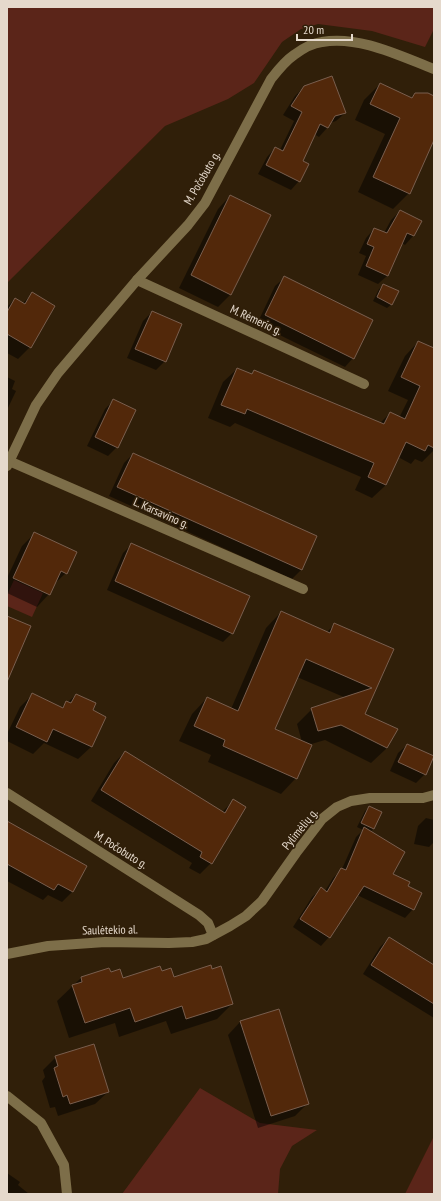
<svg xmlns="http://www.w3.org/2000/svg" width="441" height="1201" viewBox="0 0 441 1201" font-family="'PT Sans Narrow',sans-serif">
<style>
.green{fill:#5b2519}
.shadow{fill:#0007;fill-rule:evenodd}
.building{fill:#52280a;stroke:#795e4e}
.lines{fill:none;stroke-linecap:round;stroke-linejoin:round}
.minor{stroke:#7d6e49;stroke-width:10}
.labels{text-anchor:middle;stroke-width:3.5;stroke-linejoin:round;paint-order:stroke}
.street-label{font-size:12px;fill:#e5d9cc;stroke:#301f09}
</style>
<rect width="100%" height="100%" fill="#301f09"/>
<g class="green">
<path d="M7,7H434V29L425,47L372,31L318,24L301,29L282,42L254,83L228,99L165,126L7,283Z"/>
<path d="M14,580L43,593L32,617L7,606V595Z"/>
<path d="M200,1088L260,1123L317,1130L292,1146L280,1169L278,1194H122Z"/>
<path d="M434,1136V1194H405Z"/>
</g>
<g class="shadow">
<path d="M380,84L411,98L415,94L434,97V138L409,193L393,209L358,192L385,134L355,120L364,100Z"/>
<path d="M304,87L345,113L336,121L330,123L327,128L319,137L314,134L301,161L299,181L291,190L258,174L267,157L275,148L280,150L294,121L283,115L295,96Z"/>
<path d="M230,196L231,294L218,307L179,288L218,209Z"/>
<path d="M400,211L420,221L413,236L405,245L402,243L387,276L378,284L358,275L366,256L359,253L366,238L374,229L384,233L391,220Z"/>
<path d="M284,278L353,358L345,367L257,324L275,286Z"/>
<path d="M384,285L392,304L387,308L373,301L379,289Z"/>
<path d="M32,294L30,347L18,359L7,353V307L15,299L23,303Z"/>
<path d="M152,312L165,361L156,370L127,358L143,321Z"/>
<path d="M418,342L434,350V450L422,462L415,459L411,464L398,457L386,485L372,498L355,490L361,477L235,423L230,427L208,418L223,382L237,369L251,375L254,371L380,423L390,413L399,418L408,400L388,391L405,356Z"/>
<path d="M7,377L15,381L12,389L16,391L7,410Z"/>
<path d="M114,400L117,447L108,456L87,446L105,409Z"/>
<path d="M133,454L316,537L301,570L292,579L109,496L124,463Z"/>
<path d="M34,534L66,573L53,585L49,594L37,607L7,593V578L22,546Z"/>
<path d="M132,544L232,633L223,642L107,590L123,553Z"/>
<path d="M281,612L327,632L335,624L392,650L364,715L396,729L387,748L371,763L325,740L308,745L296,778L281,794L208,762L211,755L179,741L192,714L207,698L231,709L266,628ZM297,677L346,698L312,709L297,724L302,742L274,730Z"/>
<path d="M32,695L61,708L76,695L91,711L105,717L91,747L78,759L44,743L33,754L7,741V734L20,707Z"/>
<path d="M407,745L425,774L416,783L390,771L398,753Z"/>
<path d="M125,752L222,812L233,801L211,863L200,874L189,868L192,863L91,801L114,763Z"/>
<path d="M369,807L381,812L373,829L370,832L391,874L413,909L405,918L357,895L329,937L321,946L293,927L312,897L321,889L325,891L333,878L342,869L356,837L363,830L357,827L365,811Z"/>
<path d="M426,818L434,820V842L429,847L414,844L418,826Z"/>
<path d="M7,823L86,866L72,892L62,902L48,895L43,900L7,881Z"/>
<path d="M389,938L434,966V1018L363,974L380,947Z"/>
<path d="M109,969L110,973L122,979L161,972L232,1004L217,1019L171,1034L166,1021L119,1037L115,1023L69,1038L57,1001L81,978Z"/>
<path d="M240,1022L308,1103L295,1116L258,1128L228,1035Z"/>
<path d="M56,1057L108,1092L95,1104L58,1116L55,1107L50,1108L42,1081L45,1077L43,1070Z"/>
<path d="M7,1173L20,1182L18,1185L29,1194H7Z"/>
</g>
<g class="building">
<path d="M332,76L346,113L335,116L328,128L320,124L303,161L309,164L300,182L266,165L275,147L283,151L302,112L291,106L304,86Z"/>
<path d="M380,83L412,98L415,93H428L434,96V140L410,194L373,177L400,118L370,104Z"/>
<path d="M230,195L271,215L231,295L191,275Z"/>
<path d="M400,210L422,221L414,236L407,233L388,276L366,266L374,247L367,244L374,228L387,233Z"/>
<path d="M284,276L373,320L354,359L265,315Z"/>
<path d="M383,284L399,291L392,305L377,297Z"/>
<path d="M32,292L55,306L31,348L7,334V312L15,298L25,304Z"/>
<path d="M152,311L182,324L166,362L135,349Z"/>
<path d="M418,341L434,348V448L428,445L425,451L406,442L386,485L368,477L374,463L247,409L245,414L221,405L237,368L252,374L254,370L384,424L390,412L405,419L420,386L401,377Z"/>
<path d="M113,399L136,410L118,448L95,437Z"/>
<path d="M133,453L317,536L302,570L117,487Z"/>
<path d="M34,532L77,552L67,574L61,571L50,595L13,578Z"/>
<path d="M131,543L250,596L233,634L115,581Z"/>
<path d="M281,611L330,633L334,623L394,649L365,714L398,729L387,748L341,725L318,731L311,708L372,688L306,659L275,729L312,745L297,779L223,746L225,740L194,726L207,697L238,711Z"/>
<path d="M7,616L31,626L7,682Z"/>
<path d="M32,693L63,708L66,701L71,703L76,694L96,703L93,710L106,717L92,747L53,729L47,742L16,727Z"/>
<path d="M407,744L434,756L426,775L398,762Z"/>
<path d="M125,751L225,813L233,799L246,807L212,864L200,857L202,852L101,790Z"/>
<path d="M369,806L382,812L374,829L361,823Z"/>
<path d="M7,821L87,866L73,892L58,884L54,890L7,864Z"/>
<path d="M364,827L405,852L393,874L410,882L408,886L422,893L414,910L364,886L330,938L300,919L321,887L327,892L341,868L346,870Z"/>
<path d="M389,937L434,965V1004L371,965Z"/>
<path d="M211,965L212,969L221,966L233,1004L186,1019L182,1006L135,1022L130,1008L85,1023L72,985L82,982L81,977L109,968L111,972L120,969L123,978L160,966L162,971L171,968L174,977Z"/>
<path d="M279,1009L309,1104L271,1116L240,1021Z"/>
<path d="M94,1044L109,1092L70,1104L67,1095L63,1097L54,1068L58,1066L55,1056Z"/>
</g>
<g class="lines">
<g class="minor">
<path d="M137,280L364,384"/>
<path d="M9,461L303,589"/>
<path d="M7,466L36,405L58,373L137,280L188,225L205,203L271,79C278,70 285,61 294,55C302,49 312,43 322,42C358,35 400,56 434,69"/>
<path d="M7,793L199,915L208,923L213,935"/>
<path d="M7,954L48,946L105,942L169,943L192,942L206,939L230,926L246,916L262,901L296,853L316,827L322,819L337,807L351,801L370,798H423L434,795"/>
<path d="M7,1096L41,1123L64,1165L67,1194"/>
</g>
</g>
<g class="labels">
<g class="street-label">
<text transform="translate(202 178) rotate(-60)" y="4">M. Počobuto g.</text>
<text transform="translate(256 320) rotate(25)" y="4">M. Rėmerio g.</text>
<text transform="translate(161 513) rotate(24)" y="4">L. Karsavino g.</text>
<text transform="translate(300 829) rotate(-51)" y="4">Pylimėlių g.</text>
<text transform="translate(121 850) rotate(32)" y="4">M. Počobuto g.</text>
<text transform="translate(110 930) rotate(-1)" y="4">Saulėtekio al.</text>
</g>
</g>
<rect width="441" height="1201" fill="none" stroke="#e5d9cc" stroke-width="16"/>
<path d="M297 34v6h55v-6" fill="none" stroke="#e5d9cc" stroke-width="2"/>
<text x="303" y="34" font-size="12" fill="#e5d9cc" stroke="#301f09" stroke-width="3" paint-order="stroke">20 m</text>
</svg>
